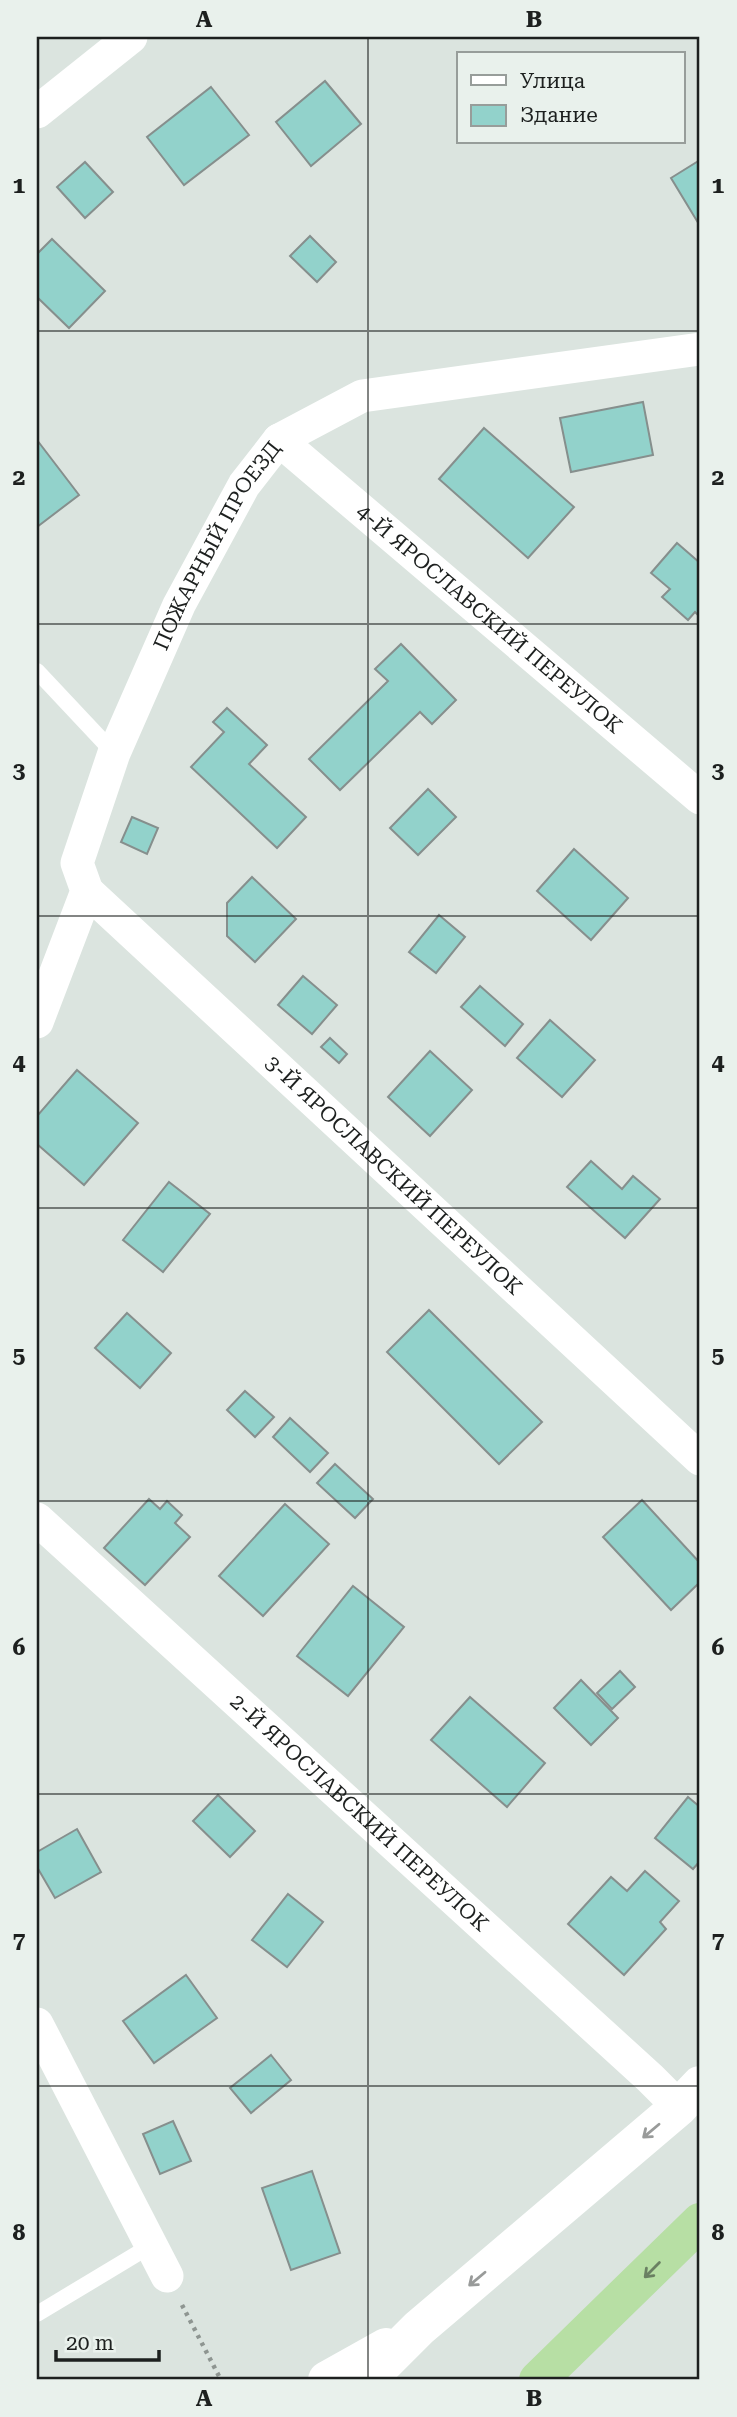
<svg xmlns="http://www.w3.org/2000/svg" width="737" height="2417" viewBox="0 0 737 2417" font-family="'Roboto Serif',serif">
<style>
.building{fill:#92d2cb;stroke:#868f8d;stroke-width:2}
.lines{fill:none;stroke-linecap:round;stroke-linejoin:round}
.path{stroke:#8e9591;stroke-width:4.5;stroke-dasharray:3.5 5;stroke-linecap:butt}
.service{stroke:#fff;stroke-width:16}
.minor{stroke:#fff;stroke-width:33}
.tertiary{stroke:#fff;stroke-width:38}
.trunk{stroke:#b7dfa4;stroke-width:38}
.oneway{stroke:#999b9a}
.oneway2{stroke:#6a8062}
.grid{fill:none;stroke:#1d201f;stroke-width:2;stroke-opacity:0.55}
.labels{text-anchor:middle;stroke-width:6;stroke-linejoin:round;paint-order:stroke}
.street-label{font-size:21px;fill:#1d201f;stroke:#e9f1ec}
.neatline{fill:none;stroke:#1d201f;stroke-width:2.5}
.grid-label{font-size:23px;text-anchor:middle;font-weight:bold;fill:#1d201f}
</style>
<rect width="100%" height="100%" fill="#dbe4df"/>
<g class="building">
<path d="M325,81L361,124L311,166L276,122Z"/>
<path d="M211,87L249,135L184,185L147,137Z"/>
<path d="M700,160V226L671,178Z"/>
<path d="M85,162L113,192L85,218L57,187Z"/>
<path d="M310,236L336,262L317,282L290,256Z"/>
<path d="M52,239L105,291L69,328L37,297V254Z"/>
<path d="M643,402L653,455L571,472L560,418Z"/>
<path d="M484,428L574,507L528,558L439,479Z"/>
<path d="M37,440L79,495L37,527Z"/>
<path d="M677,543L700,563V617L695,612L688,620L662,597L670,589L651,573Z"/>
<path d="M401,644L456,700L432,724L420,712L340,790L309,759L388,681L375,669Z"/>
<path d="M227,708L267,745L249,764L306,817L277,848L191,767L224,732L213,722Z"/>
<path d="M428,789L456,817L418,855L390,828Z"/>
<path d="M132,817L158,828L147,854L121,842Z"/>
<path d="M574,849L628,898L591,940L537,891Z"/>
<path d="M252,877L296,919L255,962L227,936V903Z"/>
<path d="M439,915L465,937L436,973L409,952Z"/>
<path d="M303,976L337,1005L312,1034L278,1005Z"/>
<path d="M480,986L523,1024L505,1046L461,1007Z"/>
<path d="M550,1020L595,1060L562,1097L517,1058Z"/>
<path d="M330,1038L347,1054L339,1063L321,1047Z"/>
<path d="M430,1051L472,1090L430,1136L388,1097Z"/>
<path d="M77,1070L138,1123L84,1185L37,1144V1116Z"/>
<path d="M591,1161L622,1189L633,1176L660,1199L625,1238L567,1187Z"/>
<path d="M169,1182L210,1214L163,1272L123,1240Z"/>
<path d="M429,1310L542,1422L499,1464L387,1352Z"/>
<path d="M127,1313L171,1353L140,1388L95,1348Z"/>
<path d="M245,1391L274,1417L255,1437L227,1410Z"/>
<path d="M290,1418L328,1453L310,1472L273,1437Z"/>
<path d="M335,1464L373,1499L355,1518L317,1483Z"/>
<path d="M149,1499L160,1509L167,1501L182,1515L175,1523L190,1537L145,1585L104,1548Z"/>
<path d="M642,1500L700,1563V1582L671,1610L603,1537Z"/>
<path d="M285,1504L329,1544L263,1616L219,1576Z"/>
<path d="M353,1586L404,1627L348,1696L297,1656Z"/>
<path d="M620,1671L635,1687L612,1709L597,1693Z"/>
<path d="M581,1680L618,1718L591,1745L554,1708Z"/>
<path d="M470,1697L545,1763L507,1807L431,1740Z"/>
<path d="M218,1795L255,1831L230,1857L193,1821Z"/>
<path d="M688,1797L700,1807V1861L693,1869L655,1838Z"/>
<path d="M77,1829L101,1872L55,1898L37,1867V1852Z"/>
<path d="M645,1871L679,1901L660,1922L666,1929L624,1975L568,1924L611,1877L627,1891Z"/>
<path d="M288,1894L323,1922L287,1967L252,1940Z"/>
<path d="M186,1975L217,2018L154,2063L123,2021Z"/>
<path d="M271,2055L291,2080L251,2113L230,2088Z"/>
<path d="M173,2121L191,2161L160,2174L143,2134Z"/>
<path d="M312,2171L340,2253L291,2270L262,2188Z"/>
</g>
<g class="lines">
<path class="path" d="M182,2305L221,2380"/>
<g class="service">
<path d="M37,671L114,753"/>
<path d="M37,2314L150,2246"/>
</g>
<g class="minor">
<path d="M37,112L131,37"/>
<path id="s1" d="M279,440L700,798"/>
<path id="s2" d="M87,891L700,1459"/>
<path id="s3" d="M37,1022L87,891L77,863L114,753L179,605L244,485L279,440L362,396L700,349"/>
<path id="s4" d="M37,1519L650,2078L679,2107"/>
<path d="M37,2024L167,2276"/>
</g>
<g class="tertiary">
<path d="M327,2380L386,2347"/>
<path d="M367,2380L419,2328L679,2107L700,2085"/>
</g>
<path class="trunk" d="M538,2380L700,2222"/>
</g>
<defs><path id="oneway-shaft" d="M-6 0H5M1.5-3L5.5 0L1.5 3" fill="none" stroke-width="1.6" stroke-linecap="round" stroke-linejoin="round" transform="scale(1.75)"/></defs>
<g class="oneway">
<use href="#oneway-shaft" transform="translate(651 2131) rotate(140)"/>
<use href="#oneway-shaft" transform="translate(477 2279) rotate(140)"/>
</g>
<use class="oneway2" href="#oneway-shaft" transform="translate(652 2270) rotate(135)"/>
<path class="grid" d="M368,37V2380M37,331H700M37,624H700M37,916H700M37,1208H700M37,1501H700M37,1794H700M37,2086H700"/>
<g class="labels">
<g class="street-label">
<text dy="7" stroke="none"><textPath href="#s3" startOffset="518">ПОЖАРНЫЙ ПРОЕЗД</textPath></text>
<text dy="7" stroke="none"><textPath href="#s1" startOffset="276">4-Й ЯРОСЛАВСКИЙ ПЕРЕУЛОК</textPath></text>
<text dy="7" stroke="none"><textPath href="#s2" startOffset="418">3-Й ЯРОСЛАВСКИЙ ПЕРЕУЛОК</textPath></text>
<text dy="7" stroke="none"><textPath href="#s4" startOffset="436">2-Й ЯРОСЛАВСКИЙ ПЕРЕУЛОК</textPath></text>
</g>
</g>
<rect width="737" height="2417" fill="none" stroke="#e9f1ec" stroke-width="77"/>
<rect x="457" y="52" width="228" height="91" fill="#e9f1ec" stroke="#979d9a" stroke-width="2"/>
<rect x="471" y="75" width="35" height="10" fill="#ffffff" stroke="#979d9a" stroke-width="2"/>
<text x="520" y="88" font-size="21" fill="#1d201f">Улица</text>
<rect x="471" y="105" width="35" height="21" fill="#92d2cb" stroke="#979d9a" stroke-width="2"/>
<text x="520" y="122" font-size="21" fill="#1d201f">Здание</text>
<path d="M56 2350v10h103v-10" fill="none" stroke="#1d201f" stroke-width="3.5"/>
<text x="66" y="2350" font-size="21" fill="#1d201f" stroke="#e9f1ec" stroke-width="5" paint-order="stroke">20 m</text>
<rect x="38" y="38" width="660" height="2340" class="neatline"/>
<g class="grid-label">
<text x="204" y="27">A</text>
<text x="534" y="27">B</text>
<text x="19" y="193">1</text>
<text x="718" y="193">1</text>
<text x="19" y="485">2</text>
<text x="718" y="485">2</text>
<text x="19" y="778">3</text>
<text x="718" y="778">3</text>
<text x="19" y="1070">4</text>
<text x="718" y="1070">4</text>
<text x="19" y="1363">5</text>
<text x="718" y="1363">5</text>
<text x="19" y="1655">6</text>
<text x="718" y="1655">6</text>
<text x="19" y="1948">7</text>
<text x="718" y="1948">7</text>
<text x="19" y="2240">8</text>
<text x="718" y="2240">8</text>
<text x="204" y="2406">A</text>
<text x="534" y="2406">B</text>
</g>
</svg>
